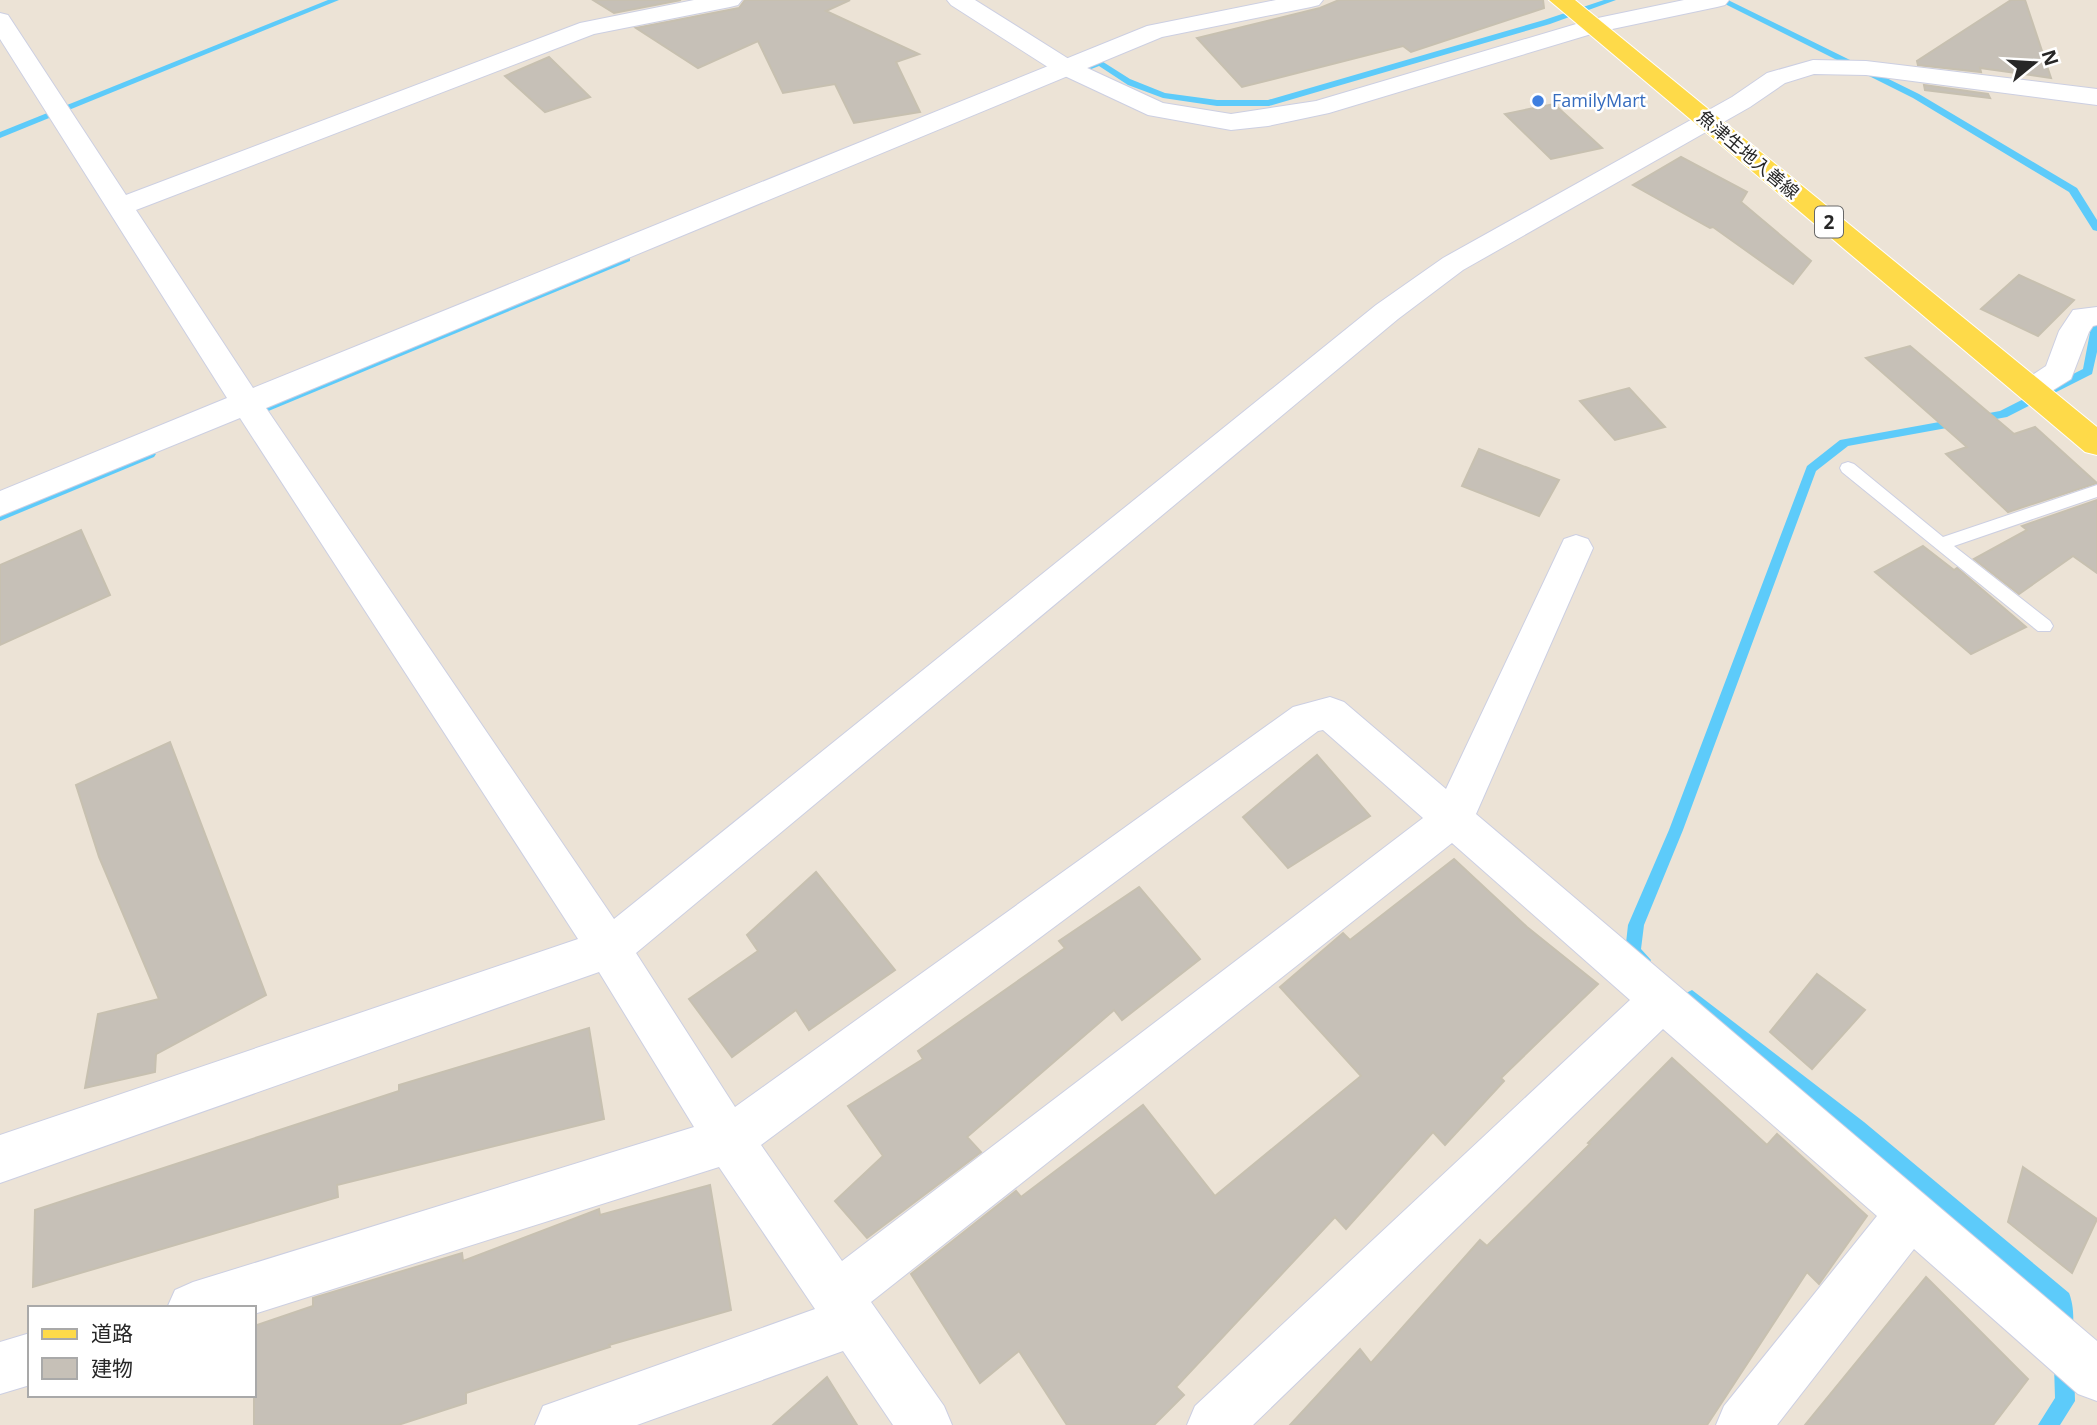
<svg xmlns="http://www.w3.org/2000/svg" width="2097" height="1425" viewBox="0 0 2097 1425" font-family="'Open Sans','Noto Sans JP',sans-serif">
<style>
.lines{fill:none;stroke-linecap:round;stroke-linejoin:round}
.stream{fill:#5dcbfa;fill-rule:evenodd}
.building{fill:#c6c0b7;stroke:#c7c0b0;stroke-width:2}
.lane-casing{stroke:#cccfe2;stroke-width:2}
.street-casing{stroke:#cccfe2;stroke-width:2}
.secondary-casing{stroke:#cccfe2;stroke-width:2}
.primary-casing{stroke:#fff;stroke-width:2}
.lane{fill:#fff;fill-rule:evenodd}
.street{fill:#fff;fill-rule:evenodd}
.secondary{fill:#fff;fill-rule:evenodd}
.primary{fill:#feda49;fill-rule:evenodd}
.shop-dot{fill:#3f7fe0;stroke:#fff;stroke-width:2.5}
.labels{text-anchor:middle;stroke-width:5;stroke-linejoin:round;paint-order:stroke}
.far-shop-label{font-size:18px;fill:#366cbe;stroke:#fff;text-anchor:start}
.far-street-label{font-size:18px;fill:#272727;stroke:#fff}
.shield{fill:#fff;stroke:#686868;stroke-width:2}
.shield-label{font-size:19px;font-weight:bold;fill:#272727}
</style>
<rect width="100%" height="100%" fill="#ece3d6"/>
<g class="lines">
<g class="stream">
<path d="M328,0H339L0,138V132Z"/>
<path d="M1604,0H1616L1550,24L1269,106H1217L1163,98L1128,85L1099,66L1081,73L1077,70L1100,60L1130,79L1165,93L1217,100H1268L1544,20Z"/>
<path d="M1717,0H1728L1919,94L2077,188L2097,220V231L2093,230L2069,192L1913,98Z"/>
<path d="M626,256L630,257V261L254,417H246L244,414L246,411Z"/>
<path d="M2097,319V352L2092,374L2007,417L1848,446L1816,471L1683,830L1644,925L1641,949L1651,960L1649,965L1643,967L1627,957L1625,952L1628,925L1669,830L1807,466L1840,440L2000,411L2083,369L2092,322Z"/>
<path d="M150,450L156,454L154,457L0,521V512Z"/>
<path d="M1692,990L1864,1122L2069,1293C2074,1305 2075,1326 2070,1338L2063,1340L2056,1338L2054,1331L2053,1304L1852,1134L1686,1003L1684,998L1686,993Z"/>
<path d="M2064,1355L2071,1358L2074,1365L2075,1401L2060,1425H2038L2055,1398L2054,1365L2057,1358Z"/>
</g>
</g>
<g class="building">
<path d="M593,0H681L614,13Z"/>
<path d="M745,0H850L826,11L919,54L896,62L920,112L854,123L835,84L783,93L758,41L698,68L636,28L739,8Z"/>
<path d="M1339,0H1543L1544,8L1411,52L1403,46L1242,87L1197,38L1320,8Z"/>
<path d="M2011,0H2025L2051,78L1980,68L1981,72L1918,65L1917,61Z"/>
<path d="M549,57L590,97L545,112L505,76Z"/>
<path d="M1924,85L1988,94L1990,98L1925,90Z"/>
<path d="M1554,104L1602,148L1551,159L1505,114Z"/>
<path d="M1681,157L1747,192L1741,202L1811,261L1793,284L1713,227L1710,228L1633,185Z"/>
<path d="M2019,275L2074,300L2038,336L1981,309Z"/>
<path d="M1910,346L2014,434L2035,427L2097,483L2008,512L1946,454L1967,447L1866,358Z"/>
<path d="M1629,388L1665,427L1615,440L1580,401Z"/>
<path d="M1479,449L1559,480L1539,516L1462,486Z"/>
<path d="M2097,500V573L2073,556L2019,594L1974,559L2027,530L2022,526Z"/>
<path d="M81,530L110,595L0,645V565Z"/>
<path d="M1923,546L1954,570L1957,568L2026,627L1971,654L1875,572Z"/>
<path d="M170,742L266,995L156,1054L155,1072L85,1088L98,1014L159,999L99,857L76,785Z"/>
<path d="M1317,755L1370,816L1288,868L1243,817Z"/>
<path d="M1454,859L1527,927L1598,984L1501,1078L1504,1081L1445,1145L1433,1132L1346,1229L1335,1217L1176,1387L1184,1395L1154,1425H1067L1019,1351L980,1383L911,1274L1016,1191L1021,1197L1143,1105L1215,1196L1361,1076L1280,987L1343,933L1350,940Z"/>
<path d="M816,872L895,970L809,1030L796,1010L732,1057L689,999L758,951L747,935Z"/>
<path d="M1139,887L1200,959L1122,1020L1114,1010L967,1137L981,1152L867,1238L835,1201L883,1156L848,1106L923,1059L918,1051L1065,948L1059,941Z"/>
<path d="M1817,974L1865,1010L1812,1069L1770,1032Z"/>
<path d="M589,1028L604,1119L337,1185L338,1197L33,1287L35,1210L399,1091V1085Z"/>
<path d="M1672,1058L1767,1145L1777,1134L1867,1216L1819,1284L1807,1272L1707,1425H1290L1360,1349L1371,1363L1480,1240L1487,1246L1590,1144L1588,1143Z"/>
<path d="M2023,1167L2097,1219L2072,1273L2008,1222Z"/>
<path d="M710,1185L731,1310L609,1345L610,1347L466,1393V1403L398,1425H254V1326L313,1306V1298L462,1253L463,1261L599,1209L600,1215Z"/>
<path d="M1926,1277L2028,1379L1993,1425H1805Z"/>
<path d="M827,1377L857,1425H773Z"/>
</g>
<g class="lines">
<defs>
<path id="lane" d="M1848,462L1854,464L1943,537L2097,485V497L1954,546L2050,621L2053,626L2050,631H2038L1842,472L1840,468L1842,464Z"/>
<g id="street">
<path d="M694,0H742L738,5L730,7L594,34L136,210L253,388L1147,26L1276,0H1323L1319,5L1311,7L1162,37L266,408L614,919L1376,305L1443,258L1732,97L1767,73L1813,60L1866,61L2097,89V105L1866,75L1814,74L1785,83L1750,107L1463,270L1398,319L636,953L735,1107L1293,707L1330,697L1344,702L1446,789L1564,539L1576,535L1588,539L1593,548L1476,814L2097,1341V1401L2078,1394L1914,1249L1777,1425H1716L1724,1406L1877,1216L1663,1029L1253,1425H1187L1195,1406L1630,1000L1452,843L871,1302L944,1406L952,1425H893L843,1351L637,1425H535L543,1406L815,1309L719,1167L254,1314V1308H167L175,1290L193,1282L694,1127L599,972L0,1183V1135L578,939L240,418L0,516V491L227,398L0,39V13L8,15L126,195L580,23ZM1323,730L1423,818L842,1261L761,1145L1318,731Z"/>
<path d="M2097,307V325L2093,326L2089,332L2071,379L2042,397L2031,400L2020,397L2015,390L2020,383L2046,366L2059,331L2073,310Z"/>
<path d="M30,1333V1385L0,1394V1342Z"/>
</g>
<path id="secondary" d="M947,0H975L1072,61L1163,103L1231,114L1316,101L1593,19L1684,0H1729L1725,5L1717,7L1598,32L1329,113L1268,126L1231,130L1148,115L1054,71L951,5Z"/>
<path id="primary" d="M1549,0H1575L2097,427V455L2085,452Z"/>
</defs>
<use href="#lane" class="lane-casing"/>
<use href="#street" class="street-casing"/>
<use href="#secondary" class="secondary-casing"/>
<use href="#primary" class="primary-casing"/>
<use href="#lane" class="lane"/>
<use href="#street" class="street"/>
<use href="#secondary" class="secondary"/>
<use href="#primary" class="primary"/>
</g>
<circle class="shop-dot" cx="1538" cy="101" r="7"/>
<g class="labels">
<g class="far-shop-label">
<text x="1552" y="107">FamilyMart</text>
</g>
<g class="far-street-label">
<text transform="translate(1748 155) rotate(40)" y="6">魚津生地入善線</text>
</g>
<rect class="shield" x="1815" y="206.5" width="28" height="31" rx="5"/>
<g class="shield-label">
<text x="1829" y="229">2</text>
</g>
</g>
<rect x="28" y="1306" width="228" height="91" fill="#ffffff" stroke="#a9a9a9" stroke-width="2"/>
<rect x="42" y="1329" width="35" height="10" fill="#feda49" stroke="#a9a9a9" stroke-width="2"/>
<text x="91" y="1341" font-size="21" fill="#272727">道路</text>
<rect x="42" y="1358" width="35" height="21" fill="#c6c0b7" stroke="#a9a9a9" stroke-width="2"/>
<text x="91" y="1376" font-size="21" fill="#272727">建物</text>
<g transform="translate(2034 63) rotate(72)" stroke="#ffffff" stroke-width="5" paint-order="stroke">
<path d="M0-5L12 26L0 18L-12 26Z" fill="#272727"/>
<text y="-10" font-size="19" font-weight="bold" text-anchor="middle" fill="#272727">N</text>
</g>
</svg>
